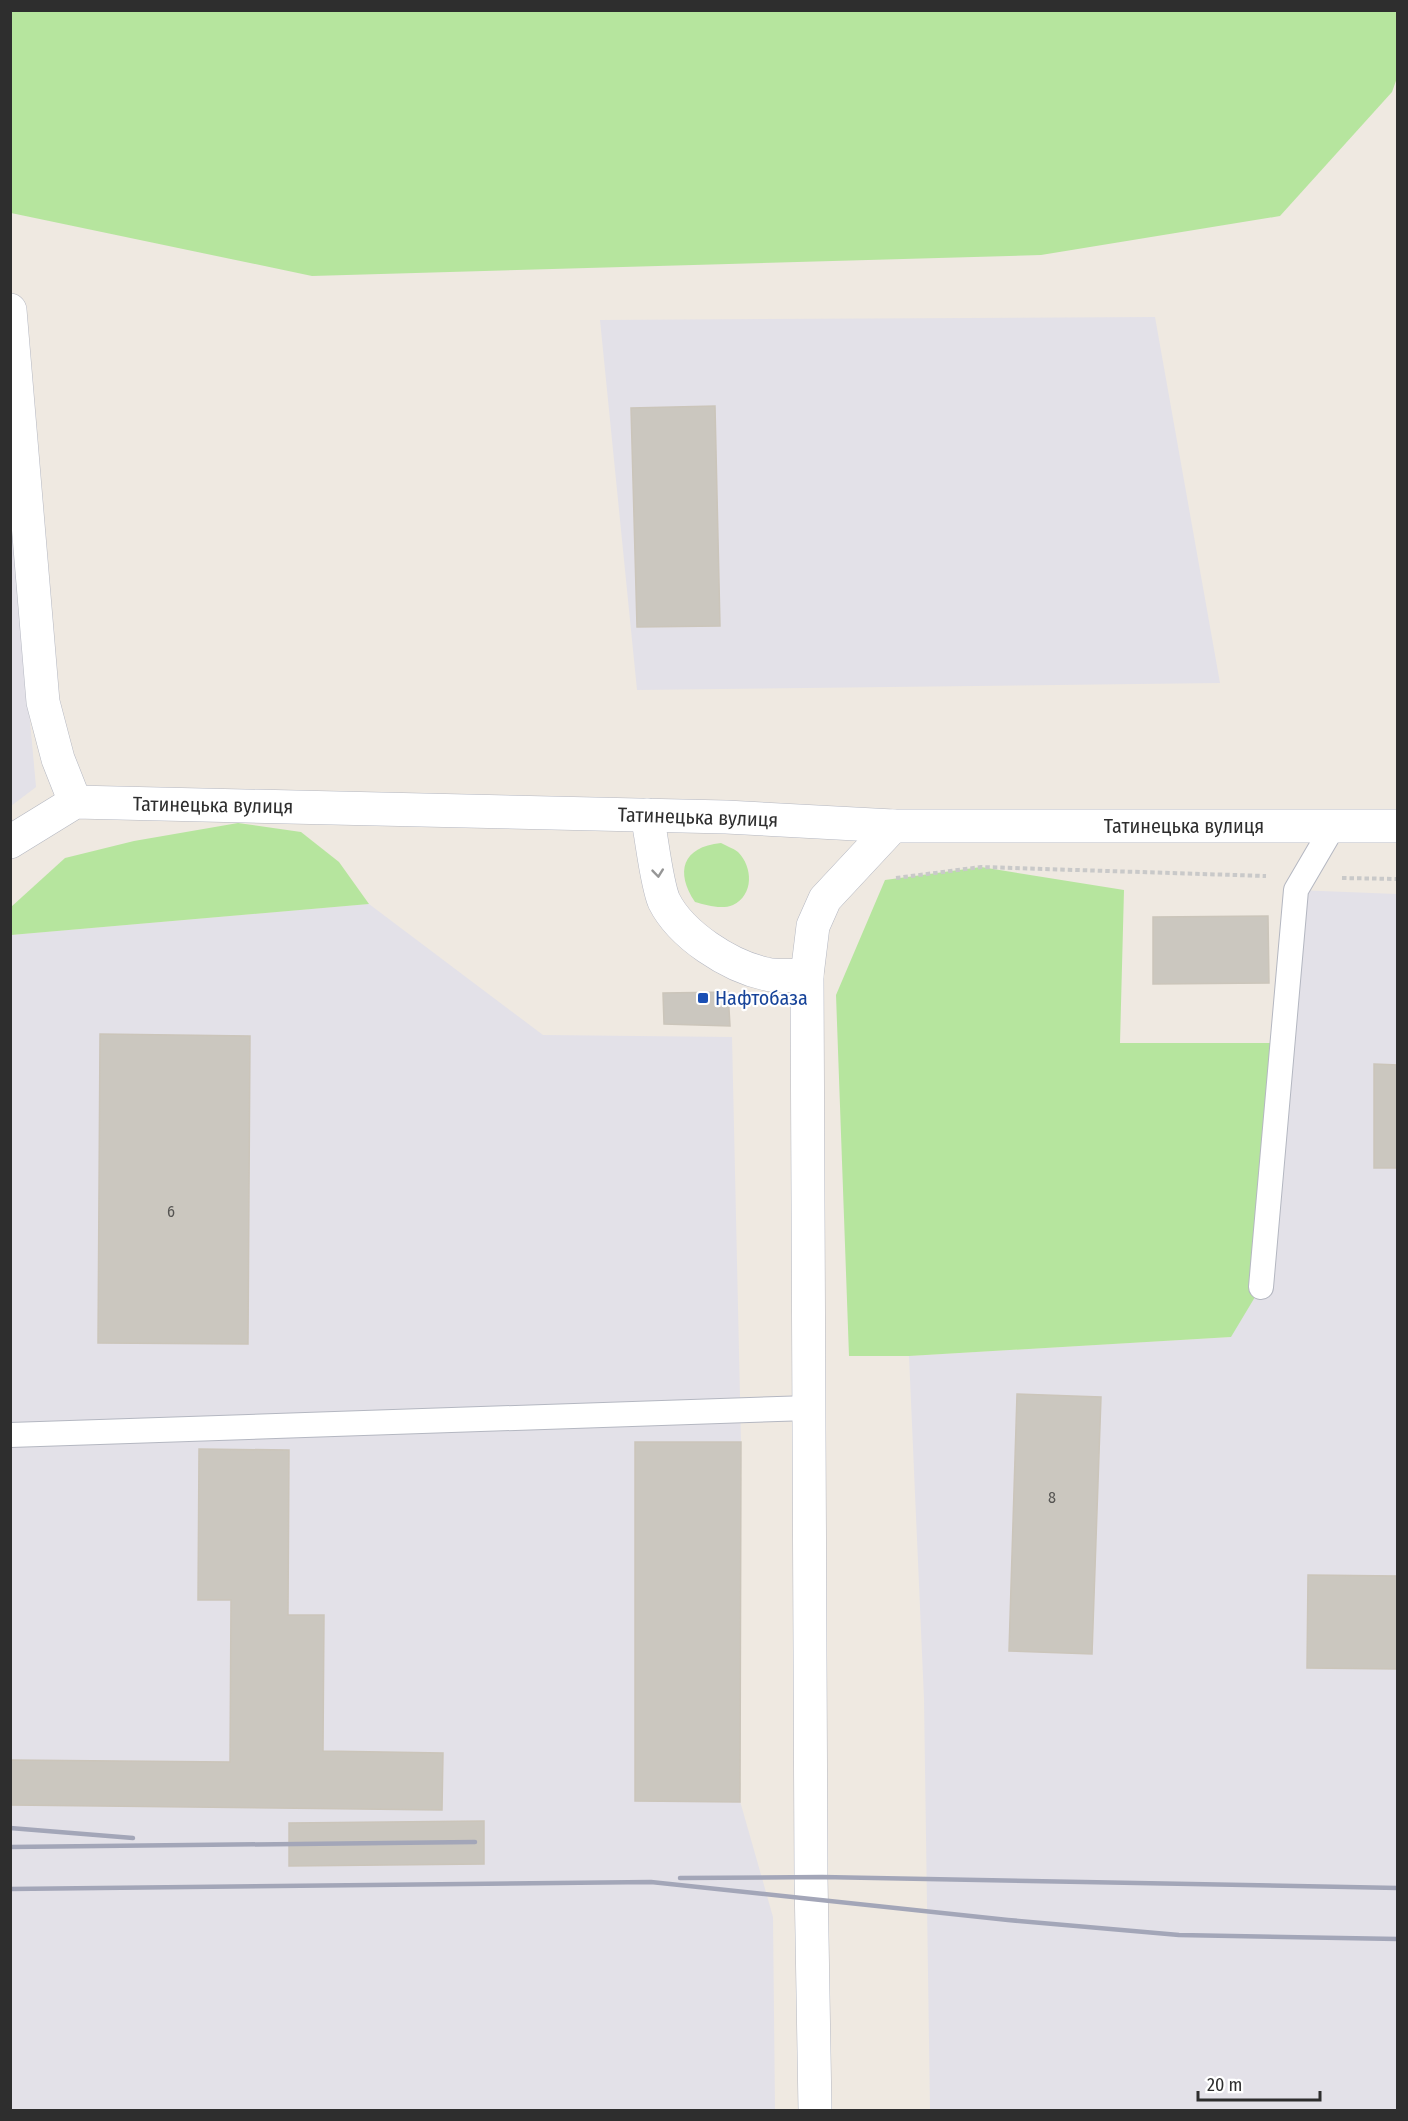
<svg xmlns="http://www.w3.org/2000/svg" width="1408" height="2121" viewBox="0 0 1408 2121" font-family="'Fira Sans Condensed',sans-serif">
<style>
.industrial{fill:#e3e1e8}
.green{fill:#b6e59e}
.building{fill:#cbc7bf;stroke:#cbc5ba;stroke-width:1.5}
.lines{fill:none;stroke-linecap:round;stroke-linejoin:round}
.lane-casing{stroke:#b4b7c1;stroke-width:26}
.street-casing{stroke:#b4b7c1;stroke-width:34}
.path{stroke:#c9c9c9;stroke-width:4;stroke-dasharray:4.5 3;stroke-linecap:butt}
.lane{stroke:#fff;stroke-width:24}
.street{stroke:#fff;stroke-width:33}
.rail{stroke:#a3a6b8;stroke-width:4.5}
.oneway{stroke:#969696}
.transit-dot{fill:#1a4fb4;stroke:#fff;stroke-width:2}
.labels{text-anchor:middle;stroke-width:4.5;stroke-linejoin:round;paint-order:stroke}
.number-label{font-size:16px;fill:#555452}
.street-label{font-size:20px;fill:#2e2e2e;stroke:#fff}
.transit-label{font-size:20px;fill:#164399;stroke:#fff;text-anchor:start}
</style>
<rect width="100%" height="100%" fill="#efe9e1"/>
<g class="industrial">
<path d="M1155,317L1220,683L637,690L600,320Z"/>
<path d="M10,500L36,787L11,806H10Z"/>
<path d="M1296,890L1397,894V2110H930L924,1699L909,1356L1231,1337Z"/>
<path d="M369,904L543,1035L732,1037L741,1442L740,1801L773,1917L775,2110H11V935Z"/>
</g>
<g class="green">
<path d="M11,10H1397V78L1392,92L1280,216L1041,255L312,276L11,213Z"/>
<path d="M238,823L301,832L339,862L369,904L11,935V907L65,858L134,841Z"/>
<path d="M721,843C726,846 733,848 738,852C753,867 754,895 733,905C721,910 706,905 695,902C675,872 682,847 721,843Z"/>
<path d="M981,867L1124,890L1120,1043H1284L1261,1287L1231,1337L909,1356H849L836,995L885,880Z"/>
</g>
<g class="building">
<path d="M715,406L720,626L637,627L631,408Z"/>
<path d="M1268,916L1269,983L1153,984V917Z"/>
<path d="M728,992L730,1026L664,1024L663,993Z"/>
<path d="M100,1034L250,1036L248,1344L98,1343Z"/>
<path d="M1374,1064L1398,1065V1168H1374Z"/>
<path d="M1017,1394L1101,1397L1092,1654L1009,1651Z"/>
<path d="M635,1442H741L740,1802L635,1801Z"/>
<path d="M199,1449L289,1450L288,1615H324L323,1751L443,1753L442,1810L10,1805V1760L230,1762L231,1600H198Z"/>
<path d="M1308,1575L1398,1576V1669L1307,1668Z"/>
<path d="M484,1821V1864L289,1866V1823Z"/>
</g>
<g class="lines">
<defs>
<g id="lane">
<path d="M1261,1287L1296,890L1334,825"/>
<path d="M10,1435L809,1408"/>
</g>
<g id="street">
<path d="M10,310L43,702L58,759L75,802"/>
<path d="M647,815C652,838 656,882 664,901C681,935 729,966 766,974C778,977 794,975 807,975"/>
<path d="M10,842L75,802L726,817L893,826H1398"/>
<path d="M815,2110L811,1877L807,975L813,926L825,899L893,826"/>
</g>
</defs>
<use href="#lane" class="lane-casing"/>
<use href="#street" class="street-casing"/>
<g class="path">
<path d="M896,878L981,867L1266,876"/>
<path d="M1342,878L1398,879"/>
</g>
<use href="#lane" class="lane"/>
<use href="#street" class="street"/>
<g class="rail">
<path d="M10,1828L133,1838"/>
<path d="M10,1847L475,1842"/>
<path d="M680,1878L822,1877L1398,1888"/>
<path d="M10,1889L651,1882L1008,1920L1179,1935L1398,1939"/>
</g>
</g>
<defs><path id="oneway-chevron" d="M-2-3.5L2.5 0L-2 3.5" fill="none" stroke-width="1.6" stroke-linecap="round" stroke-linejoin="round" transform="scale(1.5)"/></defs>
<use class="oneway" href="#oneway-chevron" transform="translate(658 873) rotate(84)"/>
<rect class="transit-dot" x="697" y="992" width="12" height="12" rx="3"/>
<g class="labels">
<g class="number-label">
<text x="171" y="1217">6</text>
<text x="1052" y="1503">8</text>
</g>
<g class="street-label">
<text transform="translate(213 805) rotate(1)" y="7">Татинецька вулиця</text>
<text transform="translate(698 817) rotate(2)" y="7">Татинецька вулиця</text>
<text x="1184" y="833">Татинецька вулиця</text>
</g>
<g class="transit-label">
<text x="715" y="1005">Нафтобаза</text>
</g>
</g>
<rect width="1408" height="2121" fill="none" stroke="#2e2e2e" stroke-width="24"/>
<path d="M1198 2091v9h122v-9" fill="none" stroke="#2e2e2e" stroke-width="3"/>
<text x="1207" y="2091" font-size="18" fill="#2e2e2e" stroke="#ffffff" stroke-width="4.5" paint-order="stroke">20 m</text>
</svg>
